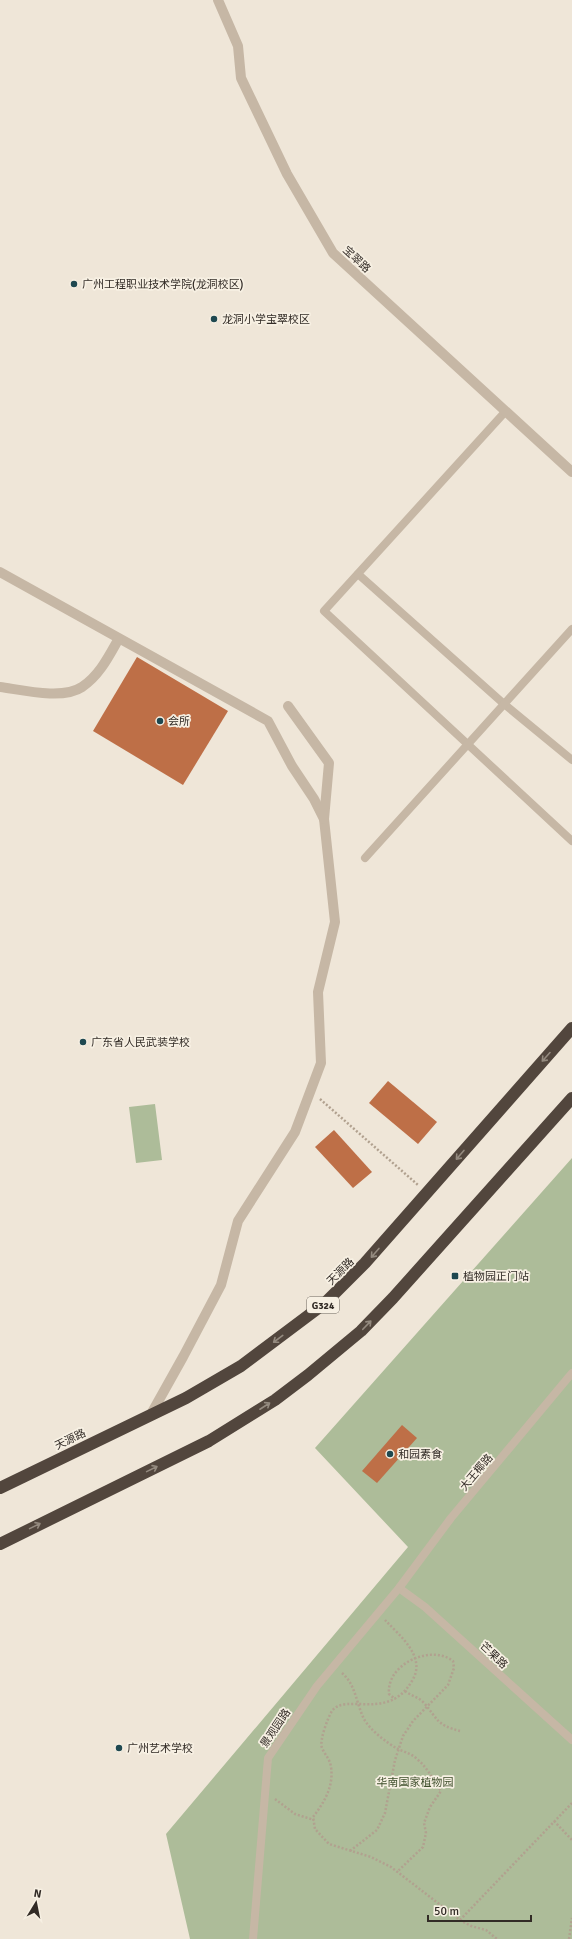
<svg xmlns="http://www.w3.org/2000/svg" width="572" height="1939" viewBox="0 0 572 1939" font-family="Signika,'Noto Sans SC',sans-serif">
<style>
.green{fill:#adbc99}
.building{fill:#be6f47}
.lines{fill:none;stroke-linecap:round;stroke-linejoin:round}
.path{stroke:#b1a18f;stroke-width:2.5;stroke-dasharray:2 2;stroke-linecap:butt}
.lane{stroke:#c6b7a5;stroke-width:8}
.street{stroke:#c6b7a5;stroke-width:10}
.highway{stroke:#52463d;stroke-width:12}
.oneway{stroke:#948a7f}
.poi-dot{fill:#1e4850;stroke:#f7f0e3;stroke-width:1.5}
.labels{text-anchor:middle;stroke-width:3.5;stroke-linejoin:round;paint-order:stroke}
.shield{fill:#f7f0e3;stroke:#6d665f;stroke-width:1}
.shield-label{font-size:10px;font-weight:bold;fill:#322b26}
.street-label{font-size:11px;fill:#322b26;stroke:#f7f0e3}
.poi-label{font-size:11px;fill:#322b26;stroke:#f7f0e3;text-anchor:start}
.park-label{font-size:11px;fill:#3e4e2b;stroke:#f7f0e3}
</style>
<rect width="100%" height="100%" fill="#efe6d8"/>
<g class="green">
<path d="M155,1104L162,1160L136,1163L129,1107Z"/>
<path d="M572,1158V1939H190L166,1834L408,1547L315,1448Z"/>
</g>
<g class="building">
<path d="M137,657L228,711L183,785L93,731Z"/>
<path d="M388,1081L437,1122L418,1144L369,1103Z"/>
<path d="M334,1130L372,1172L353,1188L315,1147Z"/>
<path d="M402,1425L417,1438L377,1483L362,1471Z"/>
</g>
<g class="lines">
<g class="path">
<path d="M320,1099L418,1185"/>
<path d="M385,1620C400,1636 427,1657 412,1681C388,1722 346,1692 332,1711C328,1717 319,1741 322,1748C325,1755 330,1759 331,1767C334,1786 324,1803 313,1817L315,1829L329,1844L371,1857L391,1867L460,1920L471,1926L486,1930L497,1939"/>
<path d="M342,1673C356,1685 356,1703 364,1719C370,1730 387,1743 398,1749C405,1752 412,1754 417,1759C428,1768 433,1780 441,1791L430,1807L424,1823L426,1833L423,1847L397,1872"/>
<path d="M405,1691C411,1696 419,1697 424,1703C438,1719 436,1725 460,1731"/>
<path d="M275,1799L295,1814L314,1820"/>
<path d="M554,1821L572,1840"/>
<path d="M350,1851L377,1830L385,1813L395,1760L403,1736L413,1721L448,1685L454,1668L453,1661C431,1644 386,1664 389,1694L395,1699"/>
<path d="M460,1920L572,1803"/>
<path d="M569,1939L572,1918"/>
</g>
<g class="lane">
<path d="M505,412L324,611L572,841"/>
<path d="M358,574L504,704L572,760"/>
<path d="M365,858L572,629"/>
<path d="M399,1588L425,1607L572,1740"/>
<path d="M253,1939L268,1758L317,1686L399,1588L451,1518L572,1373"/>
</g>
<g class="street">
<path d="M218,0L238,46L241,78L287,174L333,253L572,472"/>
<path d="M0,572L268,721L292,766L314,799L324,819L335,922L318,992L321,1063L295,1132L238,1221L221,1285L183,1357L150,1416"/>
<path d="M0,687C22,690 63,700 82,687C99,676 109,656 118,640"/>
<path d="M288,706L329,763L324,819"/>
</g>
<g class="highway">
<path d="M0,1488L186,1398L241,1366L325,1303L365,1263L572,1028"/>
<path d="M0,1544L209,1441L275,1400L308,1375L361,1331L393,1298L572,1098"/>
</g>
</g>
<defs><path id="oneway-shaft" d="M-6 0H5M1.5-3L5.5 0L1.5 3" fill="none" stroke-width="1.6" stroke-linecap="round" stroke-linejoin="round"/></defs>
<g class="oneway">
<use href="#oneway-shaft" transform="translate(546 1057) rotate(132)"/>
<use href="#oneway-shaft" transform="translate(460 1155) rotate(131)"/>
<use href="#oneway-shaft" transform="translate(375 1253) rotate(131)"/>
<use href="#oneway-shaft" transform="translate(367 1325) rotate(-46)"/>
<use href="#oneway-shaft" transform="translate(278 1339) rotate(143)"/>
<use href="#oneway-shaft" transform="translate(265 1406) rotate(-33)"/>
<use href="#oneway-shaft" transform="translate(152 1469) rotate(-26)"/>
<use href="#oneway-shaft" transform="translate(35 1526) rotate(-26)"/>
</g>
<g class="poi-dot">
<circle cx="74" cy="284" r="4"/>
<circle cx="214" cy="319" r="4"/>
<circle cx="160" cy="721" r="4"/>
<circle cx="83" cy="1042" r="4"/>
<rect x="451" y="1272" width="8" height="8" rx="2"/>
<circle cx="390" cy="1454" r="4"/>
<circle cx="119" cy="1748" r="4"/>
</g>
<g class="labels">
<rect class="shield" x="307" y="1297" width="32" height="16" rx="3"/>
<g class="shield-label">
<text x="323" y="1309">G324</text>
</g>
<g class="street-label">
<text transform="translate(357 259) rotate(43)" y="4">宝翠路</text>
<text transform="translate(340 1271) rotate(-45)" y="4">天源路</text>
<text transform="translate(70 1439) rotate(-26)" y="4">天源路</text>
<text transform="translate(476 1472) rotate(-50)" y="4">大王椰路</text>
<text transform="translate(494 1655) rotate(43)" y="4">芒果路</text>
<text transform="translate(275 1728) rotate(-56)" y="4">景观园路</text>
</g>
<g class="poi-label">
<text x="82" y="288">广州工程职业技术学院(龙洞校区)</text>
<text x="222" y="323">龙洞小学宝翠校区</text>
<text x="168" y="725">会所</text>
<text x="91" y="1046">广东省人民武装学校</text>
<text x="463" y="1280">植物园正门站</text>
<text x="398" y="1458">和园素食</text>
<text x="127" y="1752">广州艺术学校</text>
</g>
<g class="park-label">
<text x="415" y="1786">华南国家植物园</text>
</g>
</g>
<g transform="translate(36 1903) rotate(10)" stroke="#f7f0e3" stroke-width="3" paint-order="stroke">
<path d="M0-3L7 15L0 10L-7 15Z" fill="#322b26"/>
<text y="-6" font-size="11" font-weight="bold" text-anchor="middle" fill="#322b26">N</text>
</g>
<path d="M428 1915v6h103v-6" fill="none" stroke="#322b26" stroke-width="2"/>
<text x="434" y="1915" font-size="12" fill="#322b26" stroke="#f7f0e3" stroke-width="3" paint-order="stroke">50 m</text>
</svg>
